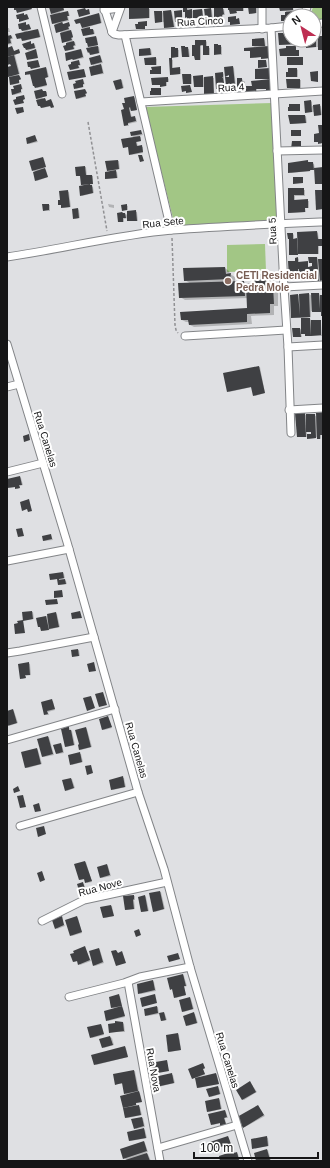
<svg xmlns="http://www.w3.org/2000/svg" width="330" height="1168" viewBox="0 0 330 1168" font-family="Arial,sans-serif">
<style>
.green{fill:#a2c685}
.shadow{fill:#0003;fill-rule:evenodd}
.building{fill:#3f4043}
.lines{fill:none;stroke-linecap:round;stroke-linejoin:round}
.street-casing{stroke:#838588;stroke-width:9}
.path{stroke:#919194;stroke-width:1.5;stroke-dasharray:3 2;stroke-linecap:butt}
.street{stroke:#fff;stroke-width:7}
.education-dot{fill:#8d6e63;stroke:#fff;stroke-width:1.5}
.labels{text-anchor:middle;stroke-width:4;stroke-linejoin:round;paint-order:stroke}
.street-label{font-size:10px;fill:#151516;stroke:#fff}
.education-label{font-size:10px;font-weight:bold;fill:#785e54;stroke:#fff;text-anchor:start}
</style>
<rect width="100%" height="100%" fill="#dfe0e3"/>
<g class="green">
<path d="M313,7H323V19L314,20V16H310Z"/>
<path d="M273,103L278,221L175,226L145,107Z"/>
<path d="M265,244L266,271L227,272V245Z"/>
</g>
<g class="shadow">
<path d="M50,7H65L64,8V11L60,12V14L68,12L69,13L70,16H68L69,21L63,22V24H70V26L69,27L70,32H72L73,38H72L73,42H75L76,46H74L75,49L67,51L66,50L68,46L67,42H63L61,32H57L55,24H53L55,15L52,13Z"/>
<path d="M184,7H193V8L188,9V11L202,10L203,11V18H193V20H189L186,17V12Z"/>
<path d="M229,7H257V13L251,14L249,8H244V11H237V13L232,14Z"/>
<path d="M280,7H293L294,12H296L297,16H290V21H282L286,16V11L280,10Z"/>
<path d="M130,9H150V18L132,19Z"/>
<path d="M211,9L212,10L213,20H209L208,17H205Z"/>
<path d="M223,9H224L225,15H223V22L216,23L215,22Z"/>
<path d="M171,11L172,12L175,27L166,28L165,22H156L161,12L164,13Z"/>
<path d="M181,11L182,12L183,22H176Z"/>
<path d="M99,14L100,15L102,23L88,27L91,30H94L95,34L85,36H84L86,29L83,27L82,23H77Z"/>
<path d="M26,24L27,25L30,26L31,29L27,31V32L38,30L39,31L41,37L24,41L22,39H18L26,33L20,29Z"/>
<path d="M7,28H9L10,32H8L9,36H12L13,39H11L12,44L7,45Z"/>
<path d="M290,34V40H299V44L280,45Z"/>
<path d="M96,37L97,38L98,45L96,46L99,47L100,53L92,55L88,52L92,48L89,46Z"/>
<path d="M314,37L319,38L323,37V50H319V47H307V40H314Z"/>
<path d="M264,39L265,40L266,48L271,58L263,59L262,57L252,58L251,51L245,50L257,48L253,46Z"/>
<path d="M206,41L207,42V47L210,48V55H204V46H201V60H197L196,46Z"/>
<path d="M30,43L32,44L35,45L36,48L28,51L26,48Z"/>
<path d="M218,45L222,47V55L215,54Z"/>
<path d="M12,47L14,51H20V53L15,55L20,74L17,75L20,76L21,80H19L20,83L12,85L11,84L12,78L9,76L7,68L12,67L11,64L7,65V48Z"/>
<path d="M182,47H185L186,48L189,49L190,57L183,56Z"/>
<path d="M175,48L179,50V57H172Z"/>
<path d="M140,49H151L152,55L141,56L140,55Z"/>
<path d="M81,50L82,51L84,58L75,60L73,59L67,60Z"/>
<path d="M100,56L101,57L103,63L94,65V66L92,65Z"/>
<path d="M156,58L157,59V65H146Z"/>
<path d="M171,59L173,60V69H181V74L172,75Z"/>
<path d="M79,61L81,65L79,66L80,68L72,70H71Z"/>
<path d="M101,65L102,66L104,74L92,75Z"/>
<path d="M233,67L234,68L236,87H238L242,79L243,80V83H245V87H253L267,81V79H256L269,69L271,79H268L272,81L267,89H257V93L247,90H239L236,88L237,95H229L230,75L226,76L224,74V90L220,91L217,89L223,73L225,75V68Z"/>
<path d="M46,68L47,69L49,77L45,78L47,86L37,88L31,75H28L26,73Z"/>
<path d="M297,69L298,70V77H287Z"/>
<path d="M191,75H192V84H185Z"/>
<path d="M202,76L204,78H214V95L205,87H195Z"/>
<path d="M168,78L169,79V82H167V86H161V85Z"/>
<path d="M83,80L85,84L83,85L84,87L76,89H75Z"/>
<path d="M121,80H122L124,88L118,90L117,89Z"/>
<path d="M299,80H301V88H288Z"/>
<path d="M21,85L23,89L21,90L22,93L14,95L13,94L15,89Z"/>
<path d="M42,90L44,92H47V96L42,97L43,99H46V101H52L54,108H53L51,106L43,108L39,106L35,92Z"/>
<path d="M85,90L87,94H86V97L78,99L77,98Z"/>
<path d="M133,97L135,98L137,110L133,111L130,110L132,118H136L137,122L128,124L129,126H125V110L126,103Z"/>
<path d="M311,101L312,102V106H321L322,115L316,116L315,115L314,112H306Z"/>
<path d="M289,116H306L307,123L292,124L291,123Z"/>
<path d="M323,126V143L320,144L319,142H315Z"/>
<path d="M141,131L143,135L138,136L141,137V141L137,142L138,147H143V153L131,155L130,154L129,147H124L135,138L132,136Z"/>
<path d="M35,136L38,142L29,144L28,143Z"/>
<path d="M43,158L44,159L46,167L43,168L46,170L48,177L37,181L36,180V172L33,170Z"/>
<path d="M118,161H119L120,169L114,170L117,172L118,178L106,179L111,172L108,170Z"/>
<path d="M308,161L309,163L314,164L315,169H323V184H316V170H310L311,171L290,173L302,162Z"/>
<path d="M85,167H86L87,176H93V184H89L93,187L94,193L82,196L81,195L83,187L81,176H77Z"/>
<path d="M289,189L305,190V196H295V201H309V208H305L306,212L290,213Z"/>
<path d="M67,191L69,192L71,207L63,208L62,205H59Z"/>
<path d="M108,204L114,205V208L109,207Z"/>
<path d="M49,205H50V211L44,210Z"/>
<path d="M126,205L128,206V212H137L138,221H128V218L124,219V222H119L125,214L128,215V210H123Z"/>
<path d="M78,209L79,210L80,218L75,219L74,218Z"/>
<path d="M317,232L318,233L319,240H323V238V246H319V254H298V255H292L293,234L294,235V240L299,239Z"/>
<path d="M298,258L299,259V263L309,262H307V268L313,267V262L309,258H317L318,260H323V281L316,282L315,279H310V276H301L299,275V279H290L296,262V259Z"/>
<path d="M225,268L229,271L230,274L235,277V282H244L249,285L254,284V275H269L274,277V288L278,290V306H274V315L251,316L252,324L194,327L190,325V322H186L182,320L248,309V298L185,300L180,297L191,284L185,280Z"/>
<path d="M309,294L312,296L319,294L320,296H323V316L322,315V312H314L311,311V317L307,318L311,320V321L321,322L322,336H308L306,334L301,333L302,337H294L293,329H300L302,330V318H292L291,295H298L301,296V295Z"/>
<path d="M259,367H260L265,393L255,396L254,395L252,387L229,392H228Z"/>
<path d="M304,414L306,415H314L317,417L323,414V435H321V439L316,437V438L309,439L308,437H298ZM307,432H312V435H307Z"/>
<path d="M20,477L21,478L23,485L20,486V488L17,489L16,487L8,488L7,480Z"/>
<path d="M51,535L53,540L45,541H44L43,537Z"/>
<path d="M63,573L64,574L65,578L63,579L66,581L67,584L60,585H59L58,579L51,580Z"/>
<path d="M32,612H33L34,619L24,620Z"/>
<path d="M56,613L57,614L60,627L43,631L42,627H38L37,618L48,616Z"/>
<path d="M78,650H79L80,656H73Z"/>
<path d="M28,663L30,664L31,675L26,676V678L22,679L21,678Z"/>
<path d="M52,701H53L55,710L48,712L49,715H45Z"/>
<path d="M13,710L14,711L18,723L9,726L7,723V712Z"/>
<path d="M108,718L112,728L104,730H103Z"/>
<path d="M69,728L72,731L75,745L67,747H66Z"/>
<path d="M86,728L87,729L92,747L81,750H80Z"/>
<path d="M48,737H49L54,755L44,757H43Z"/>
<path d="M61,744L62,745L64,753L58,754H57Z"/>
<path d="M37,749L38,750L42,764L28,768H26L22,753Z"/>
<path d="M80,754H81L83,762L72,765L71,764Z"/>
<path d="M122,778H124L126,787L113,790H112Z"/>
<path d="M71,779H72L75,788L67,791L66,790L64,781Z"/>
<path d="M85,862H86L92,882L87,883L85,879L80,880L75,865Z"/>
<path d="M107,865L108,866L111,876L102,878H101Z"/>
<path d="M83,884H84L87,893L82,894H81Z"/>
<path d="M160,892H161L165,909L155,912L154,911Z"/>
<path d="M133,896H135V900H134L135,909L128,910H126Z"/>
<path d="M145,896L146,897L149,911L143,912H142Z"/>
<path d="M111,906H112L114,916L105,918H104Z"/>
<path d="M76,917L78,918L82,933L72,936L71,935Z"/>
<path d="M61,918L65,926L57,929L56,928Z"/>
<path d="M85,948L91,961L80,965L78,961L74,962L71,955Z"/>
<path d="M99,949L100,950L104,963L95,966L94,965Z"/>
<path d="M183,975L184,976L187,986L184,987L186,995L176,998L175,997L173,989H171Z"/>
<path d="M153,981L154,982L156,991L141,994L139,993Z"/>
<path d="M119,996H120L122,1006L121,1007L123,1008L125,1017L108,1021L107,1020L115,1009L112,1007Z"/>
<path d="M190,998L191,999L194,1009L184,1012H183Z"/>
<path d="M157,1007H158L159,1014L147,1016H146Z"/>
<path d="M164,1013L165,1014L167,1020L163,1021H162L160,1014Z"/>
<path d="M194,1014H195L198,1023L188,1026L187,1025Z"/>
<path d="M123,1023L124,1024L125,1032H110Z"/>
<path d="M101,1025L102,1026L104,1035L92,1038L91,1037Z"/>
<path d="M178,1034L179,1035L181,1050L170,1052L169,1051Z"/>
<path d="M110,1037L112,1038L114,1045L104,1048L103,1047Z"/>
<path d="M125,1047L126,1048L128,1057L96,1065H95Z"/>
<path d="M203,1064L205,1069H203L205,1075L200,1076L201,1078L216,1074L217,1075L219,1084L199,1088H198L196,1078H192Z"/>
<path d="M134,1071H135L139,1091H137L140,1093L142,1102L136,1103L137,1106L140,1107L142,1115L128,1118H126L127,1109L124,1107L128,1095L125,1093L123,1084H116Z"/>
<path d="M172,1075H173L175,1083L158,1087L157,1086Z"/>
<path d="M250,1082L257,1092L244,1100L242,1099Z"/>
<path d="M218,1087L219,1088L221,1094L211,1097L209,1096Z"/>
<path d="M219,1099L220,1100L222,1109L209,1112L208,1111Z"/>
<path d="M258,1106L265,1116L245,1127H243Z"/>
<path d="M225,1111L226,1112L228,1118H225L226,1125L222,1126L221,1123L213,1125L212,1124Z"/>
<path d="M142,1118H143L145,1127L136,1129L135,1128Z"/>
<path d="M144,1129L145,1130L147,1138L131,1141H129Z"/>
<path d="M228,1137L231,1144L214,1149L213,1148Z"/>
<path d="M266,1137L268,1138L269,1146L253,1148Z"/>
<path d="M144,1142L145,1143L148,1152L145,1153L148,1154L151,1161H124L127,1160L124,1158Z"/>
<path d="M267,1150H268L271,1160L257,1161L255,1154Z"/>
<path d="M234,1152L238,1154L240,1161H221L220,1156Z"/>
</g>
<g class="building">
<path d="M14,7H31L32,9L17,13L16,10H14Z"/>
<path d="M49,7H63L64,10L51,14Z"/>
<path d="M183,7H192V8H187V10L192,9V20H187V17L185,18V12H183Z"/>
<path d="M228,7H243V11H236L237,13L230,14L229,10H228Z"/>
<path d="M248,7H256V13L249,14Z"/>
<path d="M279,7H293V10L280,11Z"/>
<path d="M85,8L86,10L89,9L90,14L79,17L77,10Z"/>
<path d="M129,8H149V18L129,19Z"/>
<path d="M211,8L212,20H207V17H205L204,9Z"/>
<path d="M214,8H223L224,14L222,15V22L214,23Z"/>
<path d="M202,9L203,18H193V10Z"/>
<path d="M171,10L174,27L164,28L163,11Z"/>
<path d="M182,10V22H175L174,11Z"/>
<path d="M68,11L69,16H67L68,20L52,24L50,15Z"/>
<path d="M154,11H162V22L155,23Z"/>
<path d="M295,11L296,16H290V21H281V15H285V12Z"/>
<path d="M24,13V15L27,14L29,19L19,22V19H17L16,15Z"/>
<path d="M99,13L101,23L82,28L80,23L76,24L74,20Z"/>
<path d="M236,16V19L239,18L240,24L230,25V22H228V17Z"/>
<path d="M147,21V26H145V29H136L135,24H138V22Z"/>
<path d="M26,22V25L29,24L31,29L22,31L21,29H19L18,24Z"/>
<path d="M62,22L63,24L69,22L70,26L68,27L69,29L56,33L54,25Z"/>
<path d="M90,27V29H93L94,34L83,36L81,29Z"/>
<path d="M38,29L40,37L22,41L21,38L17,39L15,34Z"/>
<path d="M71,30L73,37L71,38L72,40L62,43L60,33Z"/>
<path d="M278,33H290V40H298L299,44L279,45Z"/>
<path d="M11,35L12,38L10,39L11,43L7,44V36Z"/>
<path d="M96,36L98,45L88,47L87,43H86L85,38Z"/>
<path d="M314,36H316V47L306,48V40H314Z"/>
<rect x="318" y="36" width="5" height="14"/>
<path d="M264,38L265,46H252V39Z"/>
<path d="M195,40H206V46H209V55H203V45H201L200,46V60H195L194,56H192V45H195Z"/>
<path d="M31,41V44L34,43L35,48L26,50L25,48H24L22,44Z"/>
<path d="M74,41L75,45L73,46L74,49L65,51L63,46L66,45V43Z"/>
<path d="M214,44H218V45H221V54L214,55Z"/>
<path d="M12,46L14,51L19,49L20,53L7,57V48Z"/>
<path d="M98,46L99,53L90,55L89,52L88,53L86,48Z"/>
<path d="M181,46H185V47H188L189,57H182Z"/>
<path d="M269,46L270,58L261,59V57L250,58V51H244V48Z"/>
<path d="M286,46H296V50H299V56H280L279,49L286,48Z"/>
<path d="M171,47H175V48H178V57L171,58Z"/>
<path d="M150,48L151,55L139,56V49Z"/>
<path d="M36,49L38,58L27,60L25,53Z"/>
<path d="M81,49L83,57L73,60L72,59L66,61L65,53Z"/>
<path d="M14,55L19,74L8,77L7,67L11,66L10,64L7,65V57Z"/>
<path d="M100,55L102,62L91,65L89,58Z"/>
<path d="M156,57V65H145L144,58Z"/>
<rect x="287" y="57" width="16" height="8"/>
<path d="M169,58H172V68L180,67V74L170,75Z"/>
<path d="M38,60L40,67L31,69L30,67H28L27,62Z"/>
<path d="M79,60L80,65H78L79,68L70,70L68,65L71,64V62Z"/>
<path d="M258,60H266L267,67L258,68Z"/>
<path d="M101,64L103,73L91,76L89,67Z"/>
<path d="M161,66V74H150V70H152L151,67Z"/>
<path d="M233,66L236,94L227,95L225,77H229V75L225,77L224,67Z"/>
<path d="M46,67L48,77L45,78L47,85L35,88L34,86H33L30,74L25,75V72Z"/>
<path d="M270,68V79H255V69Z"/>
<path d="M288,68H297V77H286V72H288Z"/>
<path d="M84,69L86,77L69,80L67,72Z"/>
<path d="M318,71V82L311,81L310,72Z"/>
<path d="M223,72V77H222L223,78L224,83H222L223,90L218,91V89H216L215,73Z"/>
<path d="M182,74H191V84H183Z"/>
<path d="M19,75L21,79L19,80V83L10,85L9,77Z"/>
<path d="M203,75V87H194L193,76Z"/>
<path d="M213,76L214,95L204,96V77Z"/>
<path d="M168,77V82H166V86L160,87V85H152L151,78Z"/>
<path d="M237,78H242V81L245,82V90H237Z"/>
<path d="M83,79L84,84H83V87L74,89L73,84L76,83L75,81Z"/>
<path d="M121,79L123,88L116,90L113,81Z"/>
<path d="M271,79L272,93H266V89H256V93L246,94V86H252L251,81Z"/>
<path d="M286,79H300V88H287Z"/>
<path d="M21,84L22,89H21V92L12,95L11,89H14L13,86Z"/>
<path d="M190,85L192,92L186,93V91L182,92L181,86Z"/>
<path d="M151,88H161V95H150V91H151Z"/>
<path d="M42,89L43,91H46L47,96L36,99L34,91Z"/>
<path d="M85,89L87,93L85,94L86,96L76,99L74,91Z"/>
<path d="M24,95L25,99L23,100L24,103L15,105L13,100L16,99V97Z"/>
<path d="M134,96L137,110L131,111L130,107L129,108L131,117L126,118L135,116L136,121L128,123V125L124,126L121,110L124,109L122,103H125L124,98Z"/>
<path d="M45,98L46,101L51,99L54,107L51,108L50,106L41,108L40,106H38L36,100Z"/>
<path d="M311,100L312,112L305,113L304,101Z"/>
<path d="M289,104H300V111H288V107H289Z"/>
<path d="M320,104L321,115L314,116L313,105Z"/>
<path d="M23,107L24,112L17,114L15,108Z"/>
<path d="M288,115H305L306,123L290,124Z"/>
<path d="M318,125H323V133H322V143L318,144V142H314V134L319,133Z"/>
<path d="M141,130L142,134L131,136L130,132Z"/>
<rect x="291" y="130" width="10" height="6"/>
<path d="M35,135L37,141L27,144L26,138Z"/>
<path d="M140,136L141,141L136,142L137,146L142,145L143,152L129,155L128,147L123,148L121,139Z"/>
<path d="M292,141H301V148L291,149Z"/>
<path d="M138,155H142L144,161L140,162Z"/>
<path d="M43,157L46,167L32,171L29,161Z"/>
<path d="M118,160L119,169L107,171L105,161Z"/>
<path d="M308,160V162H313L314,170H310V171L288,173V163Z"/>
<path d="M85,166L86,175H92L93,184L81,185L80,176H76L75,167Z"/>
<path d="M323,167V184H315L314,168Z"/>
<path d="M45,168L48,177L35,181L33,172Z"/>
<path d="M116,170L117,178L105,179V172Z"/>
<path d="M293,177H303V183L293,184Z"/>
<path d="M90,184V185H92L93,193L80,196L79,186Z"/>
<path d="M288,188H304V195H294V200L308,199V208H305V212L288,213Z"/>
<path d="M68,190L70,207L61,208V205H58V200H60L59,191Z"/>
<path d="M315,190H323V209L316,210Z"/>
<path d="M42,204H49V210L43,211Z"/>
<path d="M127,204V210L122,211L121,205Z"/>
<path d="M78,208L79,218L73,219L72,209Z"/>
<path d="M136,210L137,221H127V211Z"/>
<path d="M122,212L123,213H125L126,218H123V222H118L117,213Z"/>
<path d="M317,231L318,239H322V237H323V246H318V254H298L297,232Z"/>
<path d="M287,233H293V239L297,238L298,255H289V239H288Z"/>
<path d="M298,257V262L308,261V267L312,266V263H309L308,257H317L319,282H314V279H309V270L308,276H299V269H298V279H289L288,261H295V258Z"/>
<path d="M318,259H323V280L320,281Z"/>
<path d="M225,267L226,274L231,273L230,279L184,281L183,268Z"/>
<path d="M253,274H269L270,287L273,286L274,304H270V313L247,314V322L189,325L188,320H181L180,312L247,308L246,284L253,283Z"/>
<path d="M244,281L245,296L179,298L178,283Z"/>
<path d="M309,293L310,317L291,318L290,295L298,294L300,315L299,294Z"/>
<path d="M311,293H319L320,309V295H323V316H321V312H312Z"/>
<path d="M301,318H310L311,336H305V334H301Z"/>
<path d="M311,320H321V335L311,336Z"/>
<path d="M292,328H300L301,337H293Z"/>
<path d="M259,366L265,393L253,396L251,387L227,392L223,373Z"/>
<path d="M323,412V435H320V439H317L316,413Z"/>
<path d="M295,413H305L306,437H297Z"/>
<path d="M306,414H315L316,438L307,439V434H311V432H306Z"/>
<path d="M29,434L30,440L24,442L23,436Z"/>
<path d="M20,476L22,485H19L20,488L15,489V487L7,488V479Z"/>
<path d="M29,499L32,511L28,512L27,509L22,511L20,502Z"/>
<path d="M22,528L24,536L18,537L16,529Z"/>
<path d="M51,534L52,539L43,541L42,536Z"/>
<path d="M63,572L64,578L59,579V580L65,579L66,584L58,585L57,579L50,580L49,574Z"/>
<path d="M62,590L63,597L54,598V591Z"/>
<path d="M57,599L58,604L46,605L45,600Z"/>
<path d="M32,611L33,619L23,621L22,612Z"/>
<path d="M80,611L82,618L72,619L71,613Z"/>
<path d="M56,612L59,627L49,629L47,614Z"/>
<path d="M46,616L49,630L41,631L40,627H38L36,618Z"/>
<path d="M23,620L25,633L15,634L14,624L18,623L17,621Z"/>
<path d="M78,649L79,656L72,657L71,650Z"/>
<path d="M29,662L30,675H25L26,678L20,679L18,664Z"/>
<path d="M94,662L96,671L89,672L87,664Z"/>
<path d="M103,692L107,705L99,707L95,694Z"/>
<path d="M91,696L95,708L87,711L83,698Z"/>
<path d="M52,699L55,709L47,711L48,714L44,715L41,702Z"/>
<path d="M13,709L17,723L7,726V711Z"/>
<path d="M108,716L112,727L102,730L99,719Z"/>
<path d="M69,726V730H71L74,745L65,747L61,729Z"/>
<path d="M86,727L91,747L79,750L78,745L79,744L75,730Z"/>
<path d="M48,736L53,754L42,757L37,739Z"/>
<path d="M61,743L63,752L56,754L53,745Z"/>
<path d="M37,748L41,764L25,768L21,752Z"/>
<path d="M80,752L82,762L70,765L68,755Z"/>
<path d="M91,765L93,773L87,775L85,766Z"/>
<path d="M123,776L125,787L111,790L109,780Z"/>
<path d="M71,778L74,788L65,791L62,780Z"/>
<path d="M18,786L20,791L14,793L13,789Z"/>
<path d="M23,795L26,807L20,808L17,796Z"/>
<path d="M39,803L41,811L35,812L33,805Z"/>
<path d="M44,826L46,834L38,837L36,828Z"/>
<path d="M85,861L92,881L85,883L84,879L79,880L74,864Z"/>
<path d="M107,864L110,875L100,878L97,867Z"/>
<path d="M42,871L45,880L40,882L37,873Z"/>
<path d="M83,882L86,893L80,894L77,884Z"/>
<path d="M160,891L164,909L153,912L149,893Z"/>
<path d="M134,895V899L133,900L134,909L125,910L123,896Z"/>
<path d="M145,895L148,911L141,912L138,897Z"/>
<path d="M111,905L114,916L103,918L100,907Z"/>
<path d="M62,916L64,925L55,929L52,920Z"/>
<path d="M77,916L82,932L70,936L65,920Z"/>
<path d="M139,929L141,935L136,937L134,931Z"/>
<path d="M85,946L90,960L78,965L77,961L73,962L70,954L74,953L73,951Z"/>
<path d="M99,948L103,962L93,966L89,951Z"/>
<path d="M116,950L118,953L122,951L126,963L116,966L111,951Z"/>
<path d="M178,953L180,959L169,962L167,956Z"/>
<path d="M183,974L186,986H184L186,995L174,998L172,989L170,990L167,978Z"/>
<path d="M153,980L155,990L138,994L137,984Z"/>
<path d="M119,994L122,1006L111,1008L109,997Z"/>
<path d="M155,994L157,1003L142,1007L140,998Z"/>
<path d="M190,997L193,1009L182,1012L179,1000Z"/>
<path d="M122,1006L125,1016L106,1021L104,1011Z"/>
<path d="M157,1006L158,1013L145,1016L144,1009Z"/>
<path d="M164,1012L166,1020L161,1021L159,1013Z"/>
<path d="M194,1012L197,1023L186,1026L183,1016Z"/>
<path d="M115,1021L123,1022L124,1031L109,1033L108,1024L115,1023Z"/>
<path d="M101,1024L104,1034L90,1038L87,1027Z"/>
<path d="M178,1033L181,1050L168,1052L166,1035Z"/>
<path d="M110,1036L113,1045L102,1048L99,1039Z"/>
<path d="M125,1046L128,1057L94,1065L91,1055Z"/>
<path d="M167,1060L169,1071L152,1074L150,1063Z"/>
<path d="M203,1063L205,1068L203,1069L205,1074L192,1079L188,1069Z"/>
<path d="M134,1070L138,1091L124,1094L122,1083L115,1085L113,1074Z"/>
<path d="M172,1073L174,1083L156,1087L154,1077Z"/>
<path d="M216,1073L219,1084L197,1088L195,1078Z"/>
<path d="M250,1081L256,1092L242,1100L236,1090Z"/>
<path d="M218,1086L220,1094L209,1097L206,1089Z"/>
<path d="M139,1091L142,1102L136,1103V1105L123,1108L120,1096Z"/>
<path d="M219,1098L221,1109L207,1112L205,1101Z"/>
<path d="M139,1105L141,1115L125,1118L123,1108Z"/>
<path d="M258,1105L264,1115L243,1128L237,1117Z"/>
<path d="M225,1110L227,1117L224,1118L226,1124L220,1126V1123L211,1125L208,1114Z"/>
<path d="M142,1117L144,1126L134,1129L131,1119Z"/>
<path d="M144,1128L146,1138L129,1141L127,1132Z"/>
<path d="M228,1136L231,1144L212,1149L210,1142Z"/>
<path d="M267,1136L268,1146L252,1149L251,1139Z"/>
<path d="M144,1141L147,1151L123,1159L120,1149Z"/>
<path d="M267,1149L270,1160L256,1161L254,1153Z"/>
<path d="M234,1151V1153L237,1152L239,1160L220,1161L219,1156Z"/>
<path d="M147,1153L150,1161H122Z"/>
</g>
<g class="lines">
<defs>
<g id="street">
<path d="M41,7L62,94"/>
<path d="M104,7L112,32"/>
<path d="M262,7V29"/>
<path d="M104,10L120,8"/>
<path d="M304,16L307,7"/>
<path d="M314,24L323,23"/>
<path d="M271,28L284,287L288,347L291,433"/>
<path d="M112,32L114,34L119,35L271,28L290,26"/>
<path d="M112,32L121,7"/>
<path d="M125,35L171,230"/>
<path d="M141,102L323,91"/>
<path d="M277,151L323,150"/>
<path d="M7,257C62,249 116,235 172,230C222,226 273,224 323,222"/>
<path d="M284,287L323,285"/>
<path d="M185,336L286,330"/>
<path d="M7,344L67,542L138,792L164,869L190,967L248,1161"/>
<path d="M288,347L323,345"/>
<path d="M7,387L19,384"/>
<path d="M289,410L323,408"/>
<path d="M7,472L43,463"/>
<path d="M7,561L69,549"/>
<path d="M7,653L20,651L94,637"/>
<path d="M7,740L115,709"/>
<path d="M20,826L138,792"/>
<path d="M42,921L84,900L167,882"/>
<path d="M128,982L160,1161"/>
<path d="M69,997L124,983L140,977L190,967"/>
<path d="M158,1148L237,1125"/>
</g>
</defs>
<use href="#street" class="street-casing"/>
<g class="path">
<path d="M88,122L107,231"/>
<path d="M172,238L175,325L176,330L178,333"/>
</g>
<use href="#street" class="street"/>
</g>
<circle class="education-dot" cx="228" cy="281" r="4"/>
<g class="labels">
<g class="street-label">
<text transform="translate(200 21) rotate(-3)" y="4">Rua Cinco</text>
<text transform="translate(231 87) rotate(-3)" y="4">Rua 4</text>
<text transform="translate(163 222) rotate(-6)" y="4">Rua Sete</text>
<text transform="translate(272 231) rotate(-92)" y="4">Rua 5</text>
<text transform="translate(46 439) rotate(73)" y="4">Rua Canelas</text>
<text transform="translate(137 750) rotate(74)" y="4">Rua Canelas</text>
<text transform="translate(100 887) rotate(-15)" y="4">Rua Nove</text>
<text transform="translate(228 1060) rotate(73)" y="4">Rua Canelas</text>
<text transform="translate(154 1070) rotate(80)" y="4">Rua Nova</text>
</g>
<g class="education-label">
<text x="236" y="279">CETI Residencial<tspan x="236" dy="12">Pedra Mole</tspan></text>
</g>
</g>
<rect width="330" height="1168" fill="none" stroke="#151516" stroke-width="16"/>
<g transform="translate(302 28) rotate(324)"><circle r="19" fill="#ffffff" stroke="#a1a1a2"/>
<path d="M0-3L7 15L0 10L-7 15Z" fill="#be2e52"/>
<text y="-6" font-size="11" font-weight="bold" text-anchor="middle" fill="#151516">N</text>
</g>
<path d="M194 1152v6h124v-6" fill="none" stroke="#151516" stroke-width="2"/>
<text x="200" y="1152" font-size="12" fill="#151516" stroke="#ffffff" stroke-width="3" paint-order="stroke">100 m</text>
</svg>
